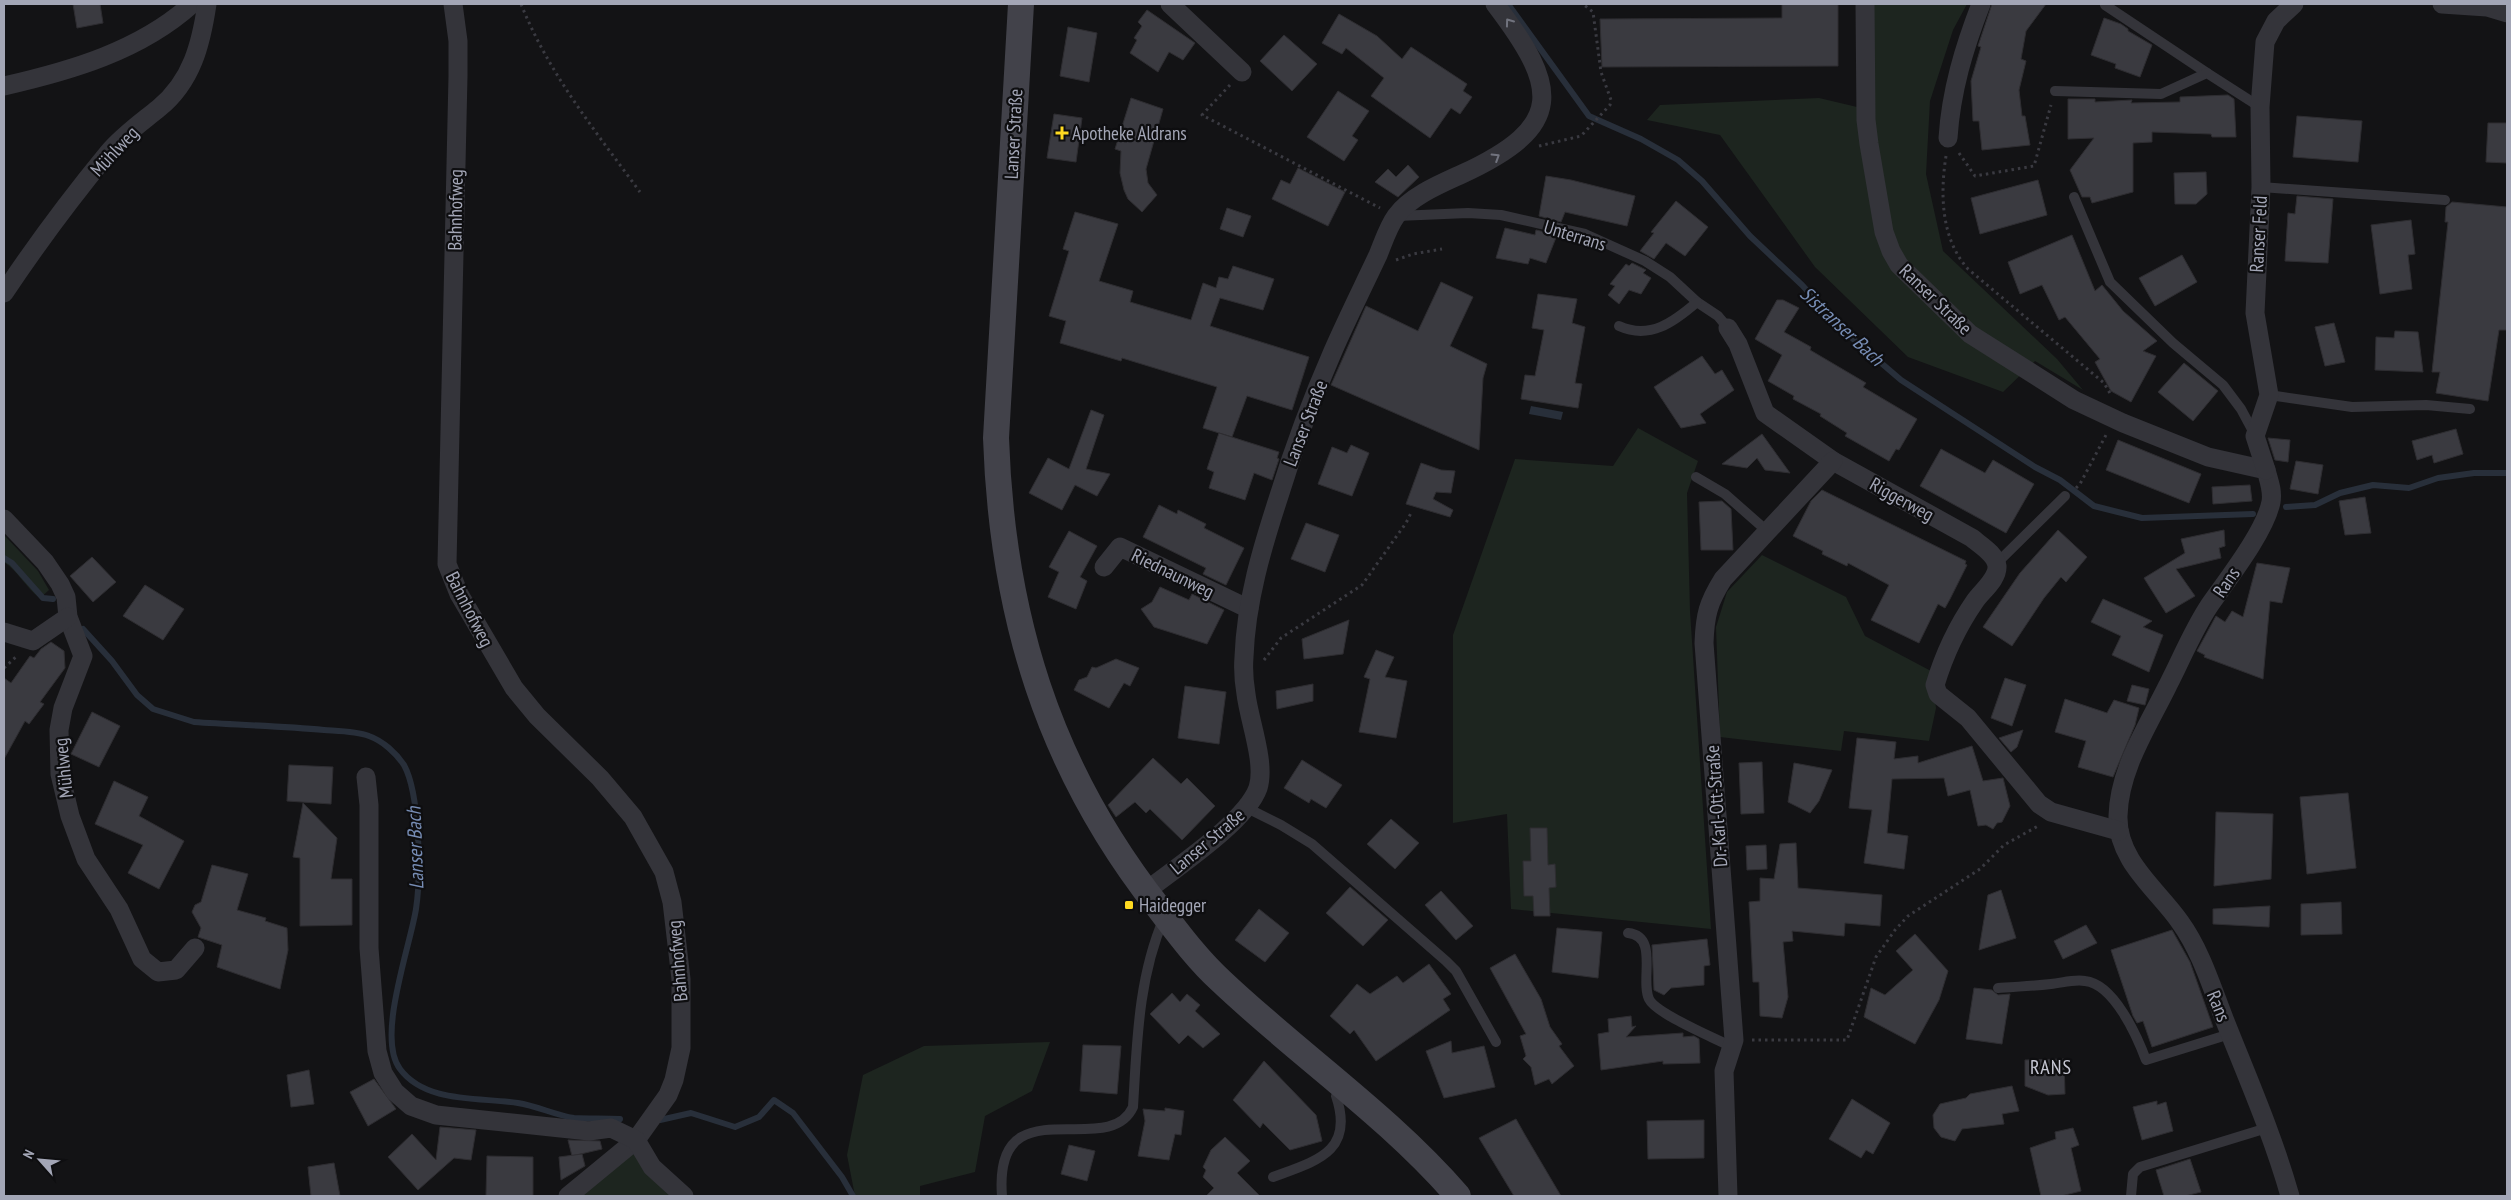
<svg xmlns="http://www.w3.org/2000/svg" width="2511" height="1200" viewBox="0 0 2511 1200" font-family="'PT Sans Narrow',sans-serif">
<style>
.green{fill:#1d251f}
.water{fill:#282f3a}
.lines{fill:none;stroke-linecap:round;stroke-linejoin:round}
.stream{stroke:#282f3a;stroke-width:6}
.building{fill:#3a3a40;stroke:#2e2d31}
.path{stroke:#3a3a41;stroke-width:3;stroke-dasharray:2.5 4;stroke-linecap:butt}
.service{stroke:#34343a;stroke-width:10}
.minor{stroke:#34343a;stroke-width:19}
.secondary{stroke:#42424a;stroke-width:26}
.oneway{stroke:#71737e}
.poi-dot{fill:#ffda21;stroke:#0e0e10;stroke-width:2}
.labels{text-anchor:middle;stroke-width:4.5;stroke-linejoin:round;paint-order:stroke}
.poi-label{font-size:19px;fill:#a3a6b6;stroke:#0e0e10;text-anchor:start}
.street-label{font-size:19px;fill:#a3a6b6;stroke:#0e0e10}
.water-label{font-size:20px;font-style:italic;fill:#778db5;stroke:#0e0e10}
.neighbourhood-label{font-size:20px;letter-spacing:1px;fill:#c5c6d2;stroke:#0e0e10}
</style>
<rect width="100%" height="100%" fill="#131315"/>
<g class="green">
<path d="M1870,4H1967L1953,30L1930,101L1926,174L1943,251L2057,359L2083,390L2035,361L2003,392L1908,357L1815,267L1720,135L1647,120L1660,105L1819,98L1874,111Z"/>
<path d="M1638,428L1698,461L1687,493L1690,611L1711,929L1511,909L1507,814L1453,823V635L1515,459L1613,466Z"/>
<path d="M4,535L38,571L49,590L40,598C26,588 18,571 4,562Z"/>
<path d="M1762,555L1846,597L1865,636L1931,671L1936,708L1929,741L1844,731L1841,751L1720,737L1716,627L1727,592Z"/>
<path d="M1050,1042L1032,1091L985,1116L975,1172L920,1186V1196H855L847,1155L863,1075L924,1046Z"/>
<path d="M625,1143L674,1196H565Z"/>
</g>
<path class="water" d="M1531,406L1563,412L1561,420L1529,414Z"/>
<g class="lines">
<g class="stream">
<path d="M1508,4L1589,116L1641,139L1678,160L1702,181L1750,236L1802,285L1845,332L1901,380L2035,467L2060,480L2094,506L2142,518L2253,514"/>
<path d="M2286,507L2315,505L2340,493L2373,485L2409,488L2438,478L2474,473H2507"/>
<path d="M4,558L12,563L43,598L53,599"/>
<path d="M83,629L112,661L137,695L153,709L194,722C237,725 281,726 324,730C338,731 356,731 369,736C383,741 396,753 404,765C420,794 421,876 416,909C410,947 376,1038 400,1069C426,1104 481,1097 518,1103C537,1106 555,1115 574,1118C589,1119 605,1118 620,1119"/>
<path d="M660,1120L691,1113L735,1127L759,1117L774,1100L793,1113L842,1177L853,1196"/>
</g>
</g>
<g class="building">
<path d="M73,4H100L103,23L77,28Z"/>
<path d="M1782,4H1838V66L1602,67L1600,19L1782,18Z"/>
<path d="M1992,4H2046L2026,31L2021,59L2026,61L2019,90L2022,116H2025L2030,145L1982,150L1979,121H1973L1971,81L1981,47L1978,46Z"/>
<path d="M1147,10L1195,43L1183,60L1169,52L1158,72L1130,53L1137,40L1134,38L1142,26L1138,22Z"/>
<path d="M1339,14L1377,36L1402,59L1411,47L1467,84L1463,91L1472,97L1460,114L1451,108L1430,138L1371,96L1384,78L1346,48L1342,54L1322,43Z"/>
<path d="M2104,18L2121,24L2128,29V31L2152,45L2140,77L2115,68L2116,64L2091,55Z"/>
<path d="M1068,27L1097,33L1089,82L1060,76Z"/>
<path d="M1284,35L1317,64L1292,91L1260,61Z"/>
<path d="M1338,91L1369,111L1352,136L1358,140L1344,161L1307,137Z"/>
<path d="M2228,95L2234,99L2236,137H2212L2211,134L2152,132V142L2133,143V192L2092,203L2090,197H2082L2070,170L2094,138L2068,139V99H2095V102L2132,100L2131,103L2180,102V97Z"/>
<path d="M1131,98L1163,109L1146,169L1148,183L1157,195L1142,212L1128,199L1124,190L1120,173L1121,151L1115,149Z"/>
<path d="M1054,114L1082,118L1076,162L1047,158Z"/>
<path d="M2297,116L2362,121L2358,162L2293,157Z"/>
<path d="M2488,123H2507V163L2486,162Z"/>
<path d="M1408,165L1419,177L1398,197L1375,182L1388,169L1396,177Z"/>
<path d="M1298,168L1345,192L1328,226L1272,199L1281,180L1290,184Z"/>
<path d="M2206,172L2207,194L2196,204H2175L2174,173Z"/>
<path d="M1546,176L1571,180L1635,196L1627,226L1565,212L1561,222L1539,216Z"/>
<path d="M2038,180L2047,215L1980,234L1971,198Z"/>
<path d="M2297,196L2333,199L2328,263L2285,261L2288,213L2295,214Z"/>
<path d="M1676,201L1708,227L1685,256L1666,243L1654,259L1640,251L1654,233L1651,232Z"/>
<path d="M2452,202L2507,207V330H2499L2488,401L2436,393L2440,372H2432L2448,222H2445L2446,207Z"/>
<path d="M1227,208L1251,216L1243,237L1220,229Z"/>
<path d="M1075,212L1118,224L1099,281L1133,291L1130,302L1191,320L1203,283L1216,288L1219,277L1228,279L1233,266L1274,279L1263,310L1220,298L1210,326L1309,357L1292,410L1247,396L1232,437L1203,428L1217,387L1122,358L1121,361L1060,343L1066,321L1049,316L1069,251L1063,249Z"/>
<path d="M2411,220L2415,254L2408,255L2412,289L2380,294L2371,225Z"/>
<path d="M1505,228L1535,235L1536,230L1557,235L1546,263L1530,258L1528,264L1496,258Z"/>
<path d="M2072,235L2095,291L2102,285L2123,311L2157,341L2143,351L2156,356L2131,402L2111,391L2095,362L2100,359L2065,317L2059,320L2042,285L2020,294L2008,262Z"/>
<path d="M2182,255L2197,282L2155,306L2139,278Z"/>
<path d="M1632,263L1646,270L1643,273L1651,278L1641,294L1629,290L1619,304L1608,295L1615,286L1610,284L1626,264L1629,266Z"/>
<path d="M1441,282L1473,297L1450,346L1487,364L1483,378L1479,450L1331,385L1366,306L1418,331Z"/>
<path d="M1538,294L1577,299L1572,323L1585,327L1575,383L1582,384L1578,408L1521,399L1525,375L1535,376L1544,330L1532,328Z"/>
<path d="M1777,300H1783L1799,308L1784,332L1811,347L1810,350L1866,383L1863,387L1917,419L1899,450L1896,449L1889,461L1845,436L1847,433L1820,416L1821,414L1793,399L1794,396L1768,381L1782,355L1755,339Z"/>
<path d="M2334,323L2345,362L2325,366L2315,327Z"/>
<path d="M2395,331L2418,332L2423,372L2375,370L2376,337L2394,338Z"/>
<path d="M1702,356L1715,374L1722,370L1734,390L1700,414L1706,423L1681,428L1654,387Z"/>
<path d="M2184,363L2218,391L2193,421L2158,392Z"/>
<path d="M1091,410L1104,415L1086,469L1110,474L1097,496L1075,485L1062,510L1029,493L1048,458L1069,469Z"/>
<path d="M2456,429L2463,454L2434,463L2432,455L2417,460L2412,441Z"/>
<path d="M1219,433L1279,452L1277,458L1279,459L1272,480L1254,473L1245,500L1209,488L1214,472L1207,469Z"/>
<path d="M1762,434L1790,473L1765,470L1757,458L1747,468L1722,464Z"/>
<path d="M2268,438L2290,440L2288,462L2275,460Z"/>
<path d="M2118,440L2201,474L2189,503L2106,470Z"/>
<path d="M1351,445L1369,453L1352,496L1318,484L1332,447L1347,453Z"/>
<path d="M1941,449L1985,473L1993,460L2034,484L2006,533L1920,486Z"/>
<path d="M2296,461L2323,465L2318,494L2290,489Z"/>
<path d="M1421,463L1441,470L1455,471L1451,493L1436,492L1433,499L1453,510L1450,517L1406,504Z"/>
<path d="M2250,485L2252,501L2213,504L2212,487Z"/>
<path d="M1822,490L1966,561L1965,564L1967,565L1950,599L1945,608L1938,604L1919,643L1871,620L1889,585L1848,563L1847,566L1822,554L1823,551L1793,536L1811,501Z"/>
<path d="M2365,497L2371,533L2345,535L2339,501Z"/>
<path d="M1722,501L1731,509L1733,550H1701L1699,502Z"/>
<path d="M1159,505L1177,514L1178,510L1206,524L1204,528L1244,548L1226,585L1203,574L1206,568L1143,537Z"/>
<path d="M1306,523L1339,535L1325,572L1291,559Z"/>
<path d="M2058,530L2087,557L2066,582L2061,577L2044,598L2012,646L1983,627L2020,573Z"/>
<path d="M2224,530L2225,546L2219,548L2221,558L2176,569L2195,596L2166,613L2144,578L2185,553L2181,539Z"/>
<path d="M1069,531L1097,546L1080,577L1087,581L1076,609L1048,597L1059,572L1049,567Z"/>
<path d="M92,557L116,582L93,602L70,576Z"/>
<path d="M2257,563L2290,568L2282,603L2270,601L2263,679L2204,657L2205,655L2197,651L2216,616L2225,622L2232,611L2243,617Z"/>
<path d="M145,585L184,609L163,640L123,616Z"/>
<path d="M1160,587L1189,600L1192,594L1224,610L1207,644L1154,627L1141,609L1152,602Z"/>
<path d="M2103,599L2152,621L2143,627L2163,635L2149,672L2112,655L2121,636L2091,622Z"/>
<path d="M1349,620L1343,654L1304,659L1302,639Z"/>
<path d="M51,642L64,651L65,668L40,702L44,704L29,724L25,721L4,759V678L11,683L30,656L34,658L41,649Z"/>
<path d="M1376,650L1394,657L1385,677L1407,681L1396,738L1359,732L1370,679L1364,677Z"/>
<path d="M1116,659L1139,668L1130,686L1124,683L1109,708L1074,690L1079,680L1087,677L1092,667L1096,668Z"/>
<path d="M2005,678L2026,685L2012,726L1991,718Z"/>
<path d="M1313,684V701L1277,709L1276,691Z"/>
<path d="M2132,685L2149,689L2145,705L2127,701Z"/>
<path d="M1185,686L1226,692L1219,744L1178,738Z"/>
<path d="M2065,699L2107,713L2114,700L2139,708L2135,725L2113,777L2078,767L2086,741L2055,732Z"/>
<path d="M92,712L120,726L99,767L71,754Z"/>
<path d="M2023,730L2017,747L2011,752L1999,738Z"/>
<path d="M1857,738L1896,742L1894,759L1918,756V763L1972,746L1983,781L2003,778L2010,806L2002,822L1997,823L1993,829L1986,825L1978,826L1970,790L1948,796L1944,778L1892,779L1887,833L1908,836L1904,869L1864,863L1872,810L1849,808Z"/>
<path d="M1153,758L1181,784L1187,778L1215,806L1182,840L1150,809L1146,813L1135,802L1116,817L1108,805Z"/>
<path d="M1302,760L1342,785L1326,808L1311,799L1309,803L1284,788Z"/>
<path d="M1762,762L1764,813L1741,814L1739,763Z"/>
<path d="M1794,763L1832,770L1819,801L1810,813L1788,802Z"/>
<path d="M289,765L333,767L331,804L287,801Z"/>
<path d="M114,781L148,797L139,816L184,841L159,889L128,873L143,845L95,824Z"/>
<path d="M2348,793L2356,868L2307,874L2300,797Z"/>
<path d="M303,803L337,838L331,879H352V925L300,926V858L293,857Z"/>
<path d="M2216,812L2273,814L2271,879L2214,886Z"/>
<path d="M1391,819L1419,843L1395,869L1367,844Z"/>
<path d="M1530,828H1547L1548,865L1555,864L1556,887L1549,888L1550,916H1534L1533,896H1524L1523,861H1531Z"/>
<path d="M1796,843L1798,888L1882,895L1880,926L1845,923L1844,936L1792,931L1793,941L1783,942L1788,997L1782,1018L1760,1016L1759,982H1753L1749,902L1760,901V878L1774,879L1780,844Z"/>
<path d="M1766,845L1767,869L1747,870L1746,846Z"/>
<path d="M212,865L248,874L237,910L266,918L265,921L287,928L288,950L280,989L217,967L222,945L198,937L201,928L192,912L195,905L201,902Z"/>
<path d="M1350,887L1388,920L1363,946L1326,913Z"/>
<path d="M2001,890L2016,938L1979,950L1988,895Z"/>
<path d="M1441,891L1473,926L1456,940L1425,905Z"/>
<path d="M2341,902L2342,934L2301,935V904Z"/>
<path d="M2270,906L2269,927L2213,924V909Z"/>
<path d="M1259,909L1289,933L1265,962L1235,940Z"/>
<path d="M2086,925L2097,943L2063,959L2054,941Z"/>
<path d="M1557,928L1602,932L1598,978L1552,972Z"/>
<path d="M2172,930L2190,962L2213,1027L2152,1047L2143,1021L2137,1023L2133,1016L2111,950Z"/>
<path d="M1915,934L1948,971L1939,1000L1915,1044L1864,1017L1871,988L1885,995L1913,970L1896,951Z"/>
<path d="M1707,939L1710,965L1704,966V985L1671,988L1664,995L1654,990L1652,945Z"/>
<path d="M1515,954L1541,999L1550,1027L1562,1044L1559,1046L1574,1066L1552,1084L1549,1079L1535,1085L1531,1067L1523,1059L1526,1056L1520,1036L1526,1034L1490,968Z"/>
<path d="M1429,964L1451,994L1443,999L1450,1010L1376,1061L1354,1030L1350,1034L1330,1016L1357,984L1370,994L1397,976L1403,983Z"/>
<path d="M1974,988L1992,990L1998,995L2010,994L2002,1044L1966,1039Z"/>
<path d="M1172,993L1180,1002L1187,994L1200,1005L1195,1011L1220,1034L1203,1048L1188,1035L1179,1044L1150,1014Z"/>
<path d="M1631,1016L1632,1027L1636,1026L1626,1037L1683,1033V1037L1694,1036L1699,1039L1700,1063L1663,1064V1061L1601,1070L1598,1034L1609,1032L1608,1019Z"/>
<path d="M1451,1041L1452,1053L1484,1046L1495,1087L1444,1098L1426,1051Z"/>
<path d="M1083,1045L1121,1046L1117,1094L1080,1091Z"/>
<path d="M2064,1059L2065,1094L2048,1095L2025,1086V1060Z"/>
<path d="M1264,1061L1316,1115L1322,1141L1290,1150L1263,1123L1260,1128L1233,1100Z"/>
<path d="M309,1070L314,1104L291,1107L287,1075Z"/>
<path d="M374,1079L396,1109L368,1126L350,1092Z"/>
<path d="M2012,1086L2019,1111L2002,1114L2004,1124L1962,1129L1955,1141L1941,1137L1934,1128L1933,1115L1940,1104L1966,1098L1970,1094Z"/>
<path d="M1852,1099L1890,1123L1873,1154L1866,1150L1861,1158L1829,1139Z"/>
<path d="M2157,1101V1105L2166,1102L2173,1131L2142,1140L2133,1107Z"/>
<path d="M1165,1108L1184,1111L1181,1135L1175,1134L1169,1160L1138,1156L1145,1121L1143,1109L1165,1111Z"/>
<path d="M1516,1119L1525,1135L1561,1196H1514L1479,1138Z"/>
<path d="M1704,1120V1158L1648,1159L1647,1121Z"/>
<path d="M440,1127L476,1130L471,1160L454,1158L418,1190L388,1157L412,1134L436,1160Z"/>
<path d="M2073,1128L2079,1145L2071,1148L2081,1191L2061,1196H2041L2030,1148L2056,1139L2055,1132Z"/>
<path d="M1225,1137L1250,1161L1237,1173L1260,1196H1206L1214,1188L1203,1177L1206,1170L1203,1167L1211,1150Z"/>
<path d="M568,1140L600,1141L602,1149L572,1156Z"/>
<path d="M1069,1145L1095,1151L1087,1181L1061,1174Z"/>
<path d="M582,1154L585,1166L561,1180L559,1157Z"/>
<path d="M487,1156L533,1157V1196H486Z"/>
<path d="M2190,1159L2201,1192L2185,1196H2164L2156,1170Z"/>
<path d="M334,1163L340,1196H311L308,1167Z"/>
</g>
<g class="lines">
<g class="path">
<path d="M521,4C549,74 596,132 640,192"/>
<path d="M1230,85L1202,115L1380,208"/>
<path d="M1539,146L1581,136L1610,105L1611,100L1601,72L1593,12L1583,4"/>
<path d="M1959,153L1975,176L2034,166L2051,105"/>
<path d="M1946,156C1940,194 1941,239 1968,269L2104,383L2111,395"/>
<path d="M1396,260L1413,254L1442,249"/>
<path d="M2076,488L2080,484L2106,435"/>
<path d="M1264,660L1281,638L1362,585L1406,523L1412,511"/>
<path d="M4,668L18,655"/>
<path d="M1752,1040H1847L1876,957L1895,930L1908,916L1980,869L2004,845L2038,826"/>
</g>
<g class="service">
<path d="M2105,5L2207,73"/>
<path d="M2055,91L2161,94L2207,73L2260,107"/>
<path d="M2261,187L2445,200"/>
<path d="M2074,197L2110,282L2173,343L2223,385L2241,409L2255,435"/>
<path d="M1397,216L1468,213L1501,215L1585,234L1645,261L1670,277L1697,302L1718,316L1728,328"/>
<path d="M1619,326C1650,340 1674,322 1697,302"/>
<path d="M2269,395L2352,407L2426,405L2470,409"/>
<path d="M1696,477L1725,494L1767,531"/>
<path d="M1996,564L2065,496"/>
<path d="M1247,808L1281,825L1312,844L1446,961L1456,971L1496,1042"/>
<path d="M1628,933C1659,936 1640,979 1649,999C1656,1014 1715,1038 1732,1047"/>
<path d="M1998,988C2015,987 2033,986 2051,984C2062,983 2074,979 2085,981C2114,984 2137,1036 2146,1060L2230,1034"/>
<path d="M1273,1177C1316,1161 1355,1152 1336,1096L1342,1088"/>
<path d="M1002,1196C993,1082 1108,1162 1133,1107C1137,1043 1138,978 1164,918"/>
<path d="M2131,1196L2133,1174L2140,1167L2267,1128"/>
</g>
<g class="minor">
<path d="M453,4L458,41V76L447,564L459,594L514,688L537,716L600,778L633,817L664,872L672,902L681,979V1048L674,1080L668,1095L636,1140L568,1196"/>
<path d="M1170,4L1242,72"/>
<path d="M1865,4L1866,120L1869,144L1884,232L1891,251L1899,265L1970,334L2074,400L2123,423L2208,457L2266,470C2269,481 2273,491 2271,502C2265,532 2227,580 2209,606C2192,632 2182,658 2168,685C2148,726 2119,769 2118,816C2117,861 2157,889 2180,922C2201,951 2212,988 2225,1021C2248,1079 2273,1136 2290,1196"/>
<path d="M2442,4L2487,7L2507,13"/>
<path d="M4,86C70,71 140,51 192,4"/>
<path d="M1948,138C1951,91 1964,48 1981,4"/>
<path d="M4,293C36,245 71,198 108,153C123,135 142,122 159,108C192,81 201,44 207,4"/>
<path d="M1728,328L1738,344L1765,413L1833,461L1972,538C1980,545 1996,554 1997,566C1998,579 1982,591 1975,601C1957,627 1944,655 1935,685L1938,694L1968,718L2039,804L2051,812L2119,831"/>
<path d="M2266,470L2255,436L2269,395L2255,313L2261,187L2260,107L2265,42L2276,21L2294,4"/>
<path d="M4,519L45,562L60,584L66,597L68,617L83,656L63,708L59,730L60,774L70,816L86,859L119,909L142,959L158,972L176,970L195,948"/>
<path d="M1104,567L1120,547L1249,609"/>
<path d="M4,632L33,641L68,617"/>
<path d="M366,777L369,805V948L377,1051L383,1073L395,1092L411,1106L436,1115L589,1131L611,1128L636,1140L652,1167L684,1196"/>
<path d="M1145,892C1175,868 1246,822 1258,788C1266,763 1249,720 1246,694C1244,682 1243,669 1244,657C1246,601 1262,548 1279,496C1294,447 1312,399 1333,351C1347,319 1363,287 1378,255C1383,243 1388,227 1396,216C1411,196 1440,184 1462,174C1566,126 1559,88 1495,4"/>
<path d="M1728,1196L1724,1071L1734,1040L1704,643C1705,615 1708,603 1723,579L1833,461"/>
</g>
<path class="secondary" d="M1021,4L996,438C1002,615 1048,767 1158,907C1178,933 1197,959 1221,981C1298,1054 1389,1116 1458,1196"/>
</g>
<defs><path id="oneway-chevron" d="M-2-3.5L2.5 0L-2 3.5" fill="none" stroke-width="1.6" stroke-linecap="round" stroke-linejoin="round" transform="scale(1.25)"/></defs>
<g class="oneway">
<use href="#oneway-chevron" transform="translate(1509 22) rotate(-126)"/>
<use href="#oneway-chevron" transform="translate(1496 157) rotate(-32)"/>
</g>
<g class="poi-dot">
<path d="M1059.5 125.5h5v5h5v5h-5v5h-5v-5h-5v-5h5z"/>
<rect x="1124" y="900" width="10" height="10" rx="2.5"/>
</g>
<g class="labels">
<g class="poi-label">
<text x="1072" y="140">Apotheke Aldrans</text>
<text x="1139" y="912">Haidegger</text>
</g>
<g class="street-label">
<text transform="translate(1013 134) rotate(-87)" y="7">Lanser Straße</text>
<text transform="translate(114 151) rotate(-47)" y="7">Mühlweg</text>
<text transform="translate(455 210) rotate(-89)" y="7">Bahnhofweg</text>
<text transform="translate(2258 234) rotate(-87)" y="7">Ranser Feld</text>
<text transform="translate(1575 235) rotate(17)" y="7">Unterrans</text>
<text transform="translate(1936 299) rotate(44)" y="7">Ranser Straße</text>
<text transform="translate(1305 423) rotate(-69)" y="7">Lanser Straße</text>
<text transform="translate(1902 499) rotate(29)" y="7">Riggerweg</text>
<text transform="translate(1173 573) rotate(26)" y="7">Riednaunweg</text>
<text transform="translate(2226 582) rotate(-56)" y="7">Rans</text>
<text transform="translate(470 609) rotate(63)" y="7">Bahnhofweg</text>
<text transform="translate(63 768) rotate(-96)" y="7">Mühlweg</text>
<text transform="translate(1716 806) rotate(-94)" y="7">Dr.-Karl-Ott-Straße</text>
<text transform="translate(1207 841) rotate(-40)" y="7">Lanser Straße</text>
<text transform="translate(677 961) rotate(-95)" y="7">Bahnhofweg</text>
<text transform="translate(2219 1006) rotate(68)" y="7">Rans</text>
</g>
<g class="water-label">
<text transform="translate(1842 326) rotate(43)" y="7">Sistranser Bach</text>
<text transform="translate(415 848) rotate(-92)" y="7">Lanser Bach</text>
</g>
<g class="neighbourhood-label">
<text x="2051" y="1074">RANS</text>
</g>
</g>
<rect width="2511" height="1200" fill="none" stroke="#a3a6b6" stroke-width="10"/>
<g transform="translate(40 1160) rotate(297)" stroke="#0e0e10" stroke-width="4" paint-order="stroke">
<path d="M0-4L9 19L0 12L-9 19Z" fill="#a3a6b6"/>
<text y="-8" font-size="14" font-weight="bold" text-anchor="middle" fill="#a3a6b6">N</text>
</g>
</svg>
